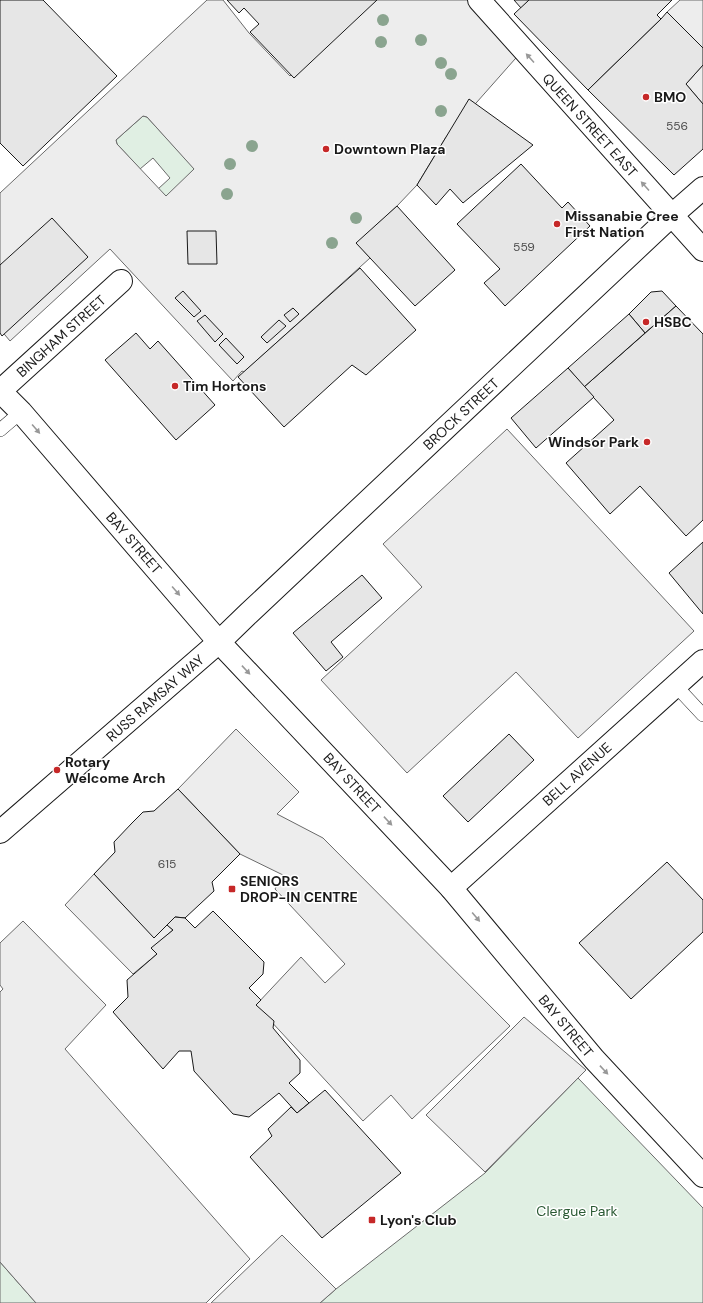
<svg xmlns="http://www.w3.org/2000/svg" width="703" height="1303" viewBox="0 0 703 1303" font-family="'DM Sans',sans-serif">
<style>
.green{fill:#e0efe3;stroke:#6a6a6a}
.parking{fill:#ededed;stroke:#6a6a6a;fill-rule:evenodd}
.building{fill:#e6e6e6;stroke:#1a1a1a}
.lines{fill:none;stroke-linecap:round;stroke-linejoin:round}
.service-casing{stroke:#1a1a1a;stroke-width:14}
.minor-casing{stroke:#1a1a1a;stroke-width:24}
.tertiary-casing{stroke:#1a1a1a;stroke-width:24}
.secondary-casing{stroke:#1a1a1a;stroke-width:24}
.service{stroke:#fff;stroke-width:13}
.minor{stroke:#fff;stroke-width:22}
.tertiary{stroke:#fff;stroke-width:22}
.secondary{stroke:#fff;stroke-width:22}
.tree{fill:#8aa48f}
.oneway{fill:#989898}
.poi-dot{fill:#c62828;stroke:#fff;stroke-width:1.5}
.labels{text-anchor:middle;stroke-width:3;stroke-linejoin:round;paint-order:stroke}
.number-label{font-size:12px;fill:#4d4d4d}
.poi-label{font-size:14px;font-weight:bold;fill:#1a1a1a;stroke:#fff;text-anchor:start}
.street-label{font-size:14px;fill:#1a1a1a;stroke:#fff}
.park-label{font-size:14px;fill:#2b5a34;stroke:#fff}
</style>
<rect width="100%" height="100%" fill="#fff"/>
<g class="green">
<path d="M143,116L147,117L194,168L200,182L166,197L158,189L170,178L153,158L140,169L117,144L116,140Z"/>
<path d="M578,1078L703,1208V1303H320L336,1289L485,1173Z"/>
<path d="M0,1262L36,1303H0Z"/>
</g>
<g class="parking">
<path d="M207,0H223L249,33L290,76L291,75L293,77L376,0H479L523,50L446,137L417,185L397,206L357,243L370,258L244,372L242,371L233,381L110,249L10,341L0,329V193ZM143,116L147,117L194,169L166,196L117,144L116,140Z"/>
<path d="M680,0H703V48L667,12Z"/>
<path d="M703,65V104L686,84Z"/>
<path d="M507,429L694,631L578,738L516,672L407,773L321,680L422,587L383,544Z"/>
<path d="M236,729L299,792L277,814L323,838L510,1026L412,1119L391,1095L363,1121L256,1005L301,957L325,983L345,964L275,889L283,875L240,854L178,789Z"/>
<path d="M94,874L154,937L167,925L173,930L152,948L157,954L133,974L65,905Z"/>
<path d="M23,921L106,1005L65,1049L250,1259L206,1303H36L0,1262V992L3,989L0,985V943Z"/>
<path d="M524,1017L586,1070L485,1172L426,1115Z"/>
<path d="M282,1235L336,1289L320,1303H211Z"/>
</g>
<g class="building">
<path d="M0,0H43L117,76L23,166L0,143Z"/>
<path d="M227,0H377L294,78L250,32L259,24L244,8L239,13Z"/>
<path d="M514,0H529L521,8Z"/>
<path d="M529,0H672L657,15L661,19L588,90L514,14Z"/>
<path d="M667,12L703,48V65L686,84L703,104V149L674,175L588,90L661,19Z"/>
<path d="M469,99L533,145L463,203L450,189L436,205L417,185Z"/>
<path d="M521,164L562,208L568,202L590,226L505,306L484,283L500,269L457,224Z"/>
<path d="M397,206L455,270L415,306L356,243Z"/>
<path d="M52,218L88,257L2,336L0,333V265Z"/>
<path d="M187,231H216L217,264H188Z"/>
<path d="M360,268L416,330L366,375L352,365L284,427L238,377Z"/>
<path d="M183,291L201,311L194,317L175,298Z"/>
<path d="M662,291L676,306L645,333L629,314L651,292Z"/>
<path d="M676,306L703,334V520L686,536L640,486L610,514L566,463L614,420L584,387Z"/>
<path d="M293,308L299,314L290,322L284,315Z"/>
<path d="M629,314L645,333L584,387L568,368Z"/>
<path d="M205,315L223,334L215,342L197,321Z"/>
<path d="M279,320L286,326L267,343L261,337Z"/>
<path d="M136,333L150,349L158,341L215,405L176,440L105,360Z"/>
<path d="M226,338L244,357L237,364L219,345Z"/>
<path d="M568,368L594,397L536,448L511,418Z"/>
<path d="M703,542V614L669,573Z"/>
<path d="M362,575L382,598L331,642L343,657L326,671L293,633Z"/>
<path d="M509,734L534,760L468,822L443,796Z"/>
<path d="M178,789L240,854L212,882L214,891L185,918L175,917L154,938L94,874L115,852L114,842L132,823L143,812L154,811Z"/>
<path d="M667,862L703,900V932L631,999L579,943Z"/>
<path d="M213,911L264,962L263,974L249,988L261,1000L256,1005L274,1021L273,1028L300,1060V1073L289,1083L309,1103L297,1113L279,1093L249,1117L233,1114L194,1071L191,1051H179L163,1069L113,1012L128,997L127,980L157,954L151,948L173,930L167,925L175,917L185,918L195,928Z"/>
<path d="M325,1090L401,1173L322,1238L250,1157L272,1136L268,1129L291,1107L297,1113Z"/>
</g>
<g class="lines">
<defs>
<g id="service">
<path d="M0,430L21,412"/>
<path d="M675,685L703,715"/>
</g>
<g id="minor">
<path d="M0,391L121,281"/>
<path d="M219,642L249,613L671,216L703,188"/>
<path d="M451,888L703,661"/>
</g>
<path id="tertiary" d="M0,832L219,642"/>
<g id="secondary">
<path d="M479,0L703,250"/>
<path d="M0,391L21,412L219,642L451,888L594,1059L703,1176"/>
</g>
</defs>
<use href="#service" class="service-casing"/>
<use href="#minor" class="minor-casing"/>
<use href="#tertiary" class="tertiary-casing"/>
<use href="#secondary" class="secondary-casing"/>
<use href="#service" class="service"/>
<use href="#minor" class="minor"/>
<use href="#tertiary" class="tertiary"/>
<use href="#secondary" class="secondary"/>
</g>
<g class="tree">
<circle cx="383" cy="20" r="6"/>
<circle cx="421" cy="40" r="6"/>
<circle cx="381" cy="42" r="6"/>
<circle cx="441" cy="63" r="6"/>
<circle cx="451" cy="74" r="6"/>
<circle cx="441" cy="111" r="6"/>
<circle cx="252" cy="146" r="6"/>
<circle cx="230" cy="164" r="6"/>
<circle cx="227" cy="194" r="6"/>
<circle cx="356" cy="218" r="6"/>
<circle cx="332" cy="243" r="6"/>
</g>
<defs><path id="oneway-solid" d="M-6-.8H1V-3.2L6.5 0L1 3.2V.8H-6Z"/></defs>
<g class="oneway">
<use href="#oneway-solid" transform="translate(530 58) rotate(-132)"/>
<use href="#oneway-solid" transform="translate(645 186) rotate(-132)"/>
<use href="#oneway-solid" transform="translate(36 429) rotate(49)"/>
<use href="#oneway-solid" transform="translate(176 591) rotate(49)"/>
<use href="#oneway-solid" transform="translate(246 670) rotate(47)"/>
<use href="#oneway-solid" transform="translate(388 821) rotate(47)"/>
<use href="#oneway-solid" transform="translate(476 917) rotate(50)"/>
<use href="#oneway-solid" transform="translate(604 1070) rotate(47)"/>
</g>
<g class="poi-dot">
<circle cx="646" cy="97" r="4"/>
<circle cx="326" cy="149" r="4"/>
<circle cx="557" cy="224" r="4"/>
<circle cx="646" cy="322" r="4"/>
<circle cx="175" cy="386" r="4"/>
<circle cx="647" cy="442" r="4"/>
<circle cx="57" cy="770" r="4"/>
<rect x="228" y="885" width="8" height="8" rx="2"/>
<rect x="368" y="1216" width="8" height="8" rx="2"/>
</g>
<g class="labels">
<g class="number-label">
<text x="677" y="130">556</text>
<text x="524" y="251">559</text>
<text x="167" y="868">615</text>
</g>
<g class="poi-label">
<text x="654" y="102">BMO</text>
<text x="334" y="154">Downtown Plaza</text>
<text x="565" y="221">Missanabie Cree<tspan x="565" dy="16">First Nation</tspan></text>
<text x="654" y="327">HSBC</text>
<text x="183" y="391">Tim Hortons</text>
<text x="639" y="447" text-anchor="end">Windsor Park</text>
<text x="65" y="767">Rotary<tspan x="65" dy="16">Welcome Arch</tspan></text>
<text x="240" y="886">SENIORS<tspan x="240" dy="16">DROP-IN CENTRE</tspan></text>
<text x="380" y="1225">Lyon's Club</text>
</g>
<g class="street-label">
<text transform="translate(590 125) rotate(48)" y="5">QUEEN STREET EAST</text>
<text transform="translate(61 336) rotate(-42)" y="5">BINGHAM STREET</text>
<text transform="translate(461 414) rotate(-43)" y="5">BROCK STREET</text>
<text transform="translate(134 543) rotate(49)" y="5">BAY STREET</text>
<text transform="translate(155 698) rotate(-41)" y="5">RUSS RAMSAY WAY</text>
<text transform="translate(577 774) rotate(-42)" y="5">BELL AVENUE</text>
<text transform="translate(352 783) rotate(47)" y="5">BAY STREET</text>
<text transform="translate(566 1026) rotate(50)" y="5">BAY STREET</text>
</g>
<g class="park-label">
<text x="577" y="1216">Clergue Park</text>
</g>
</g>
</svg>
